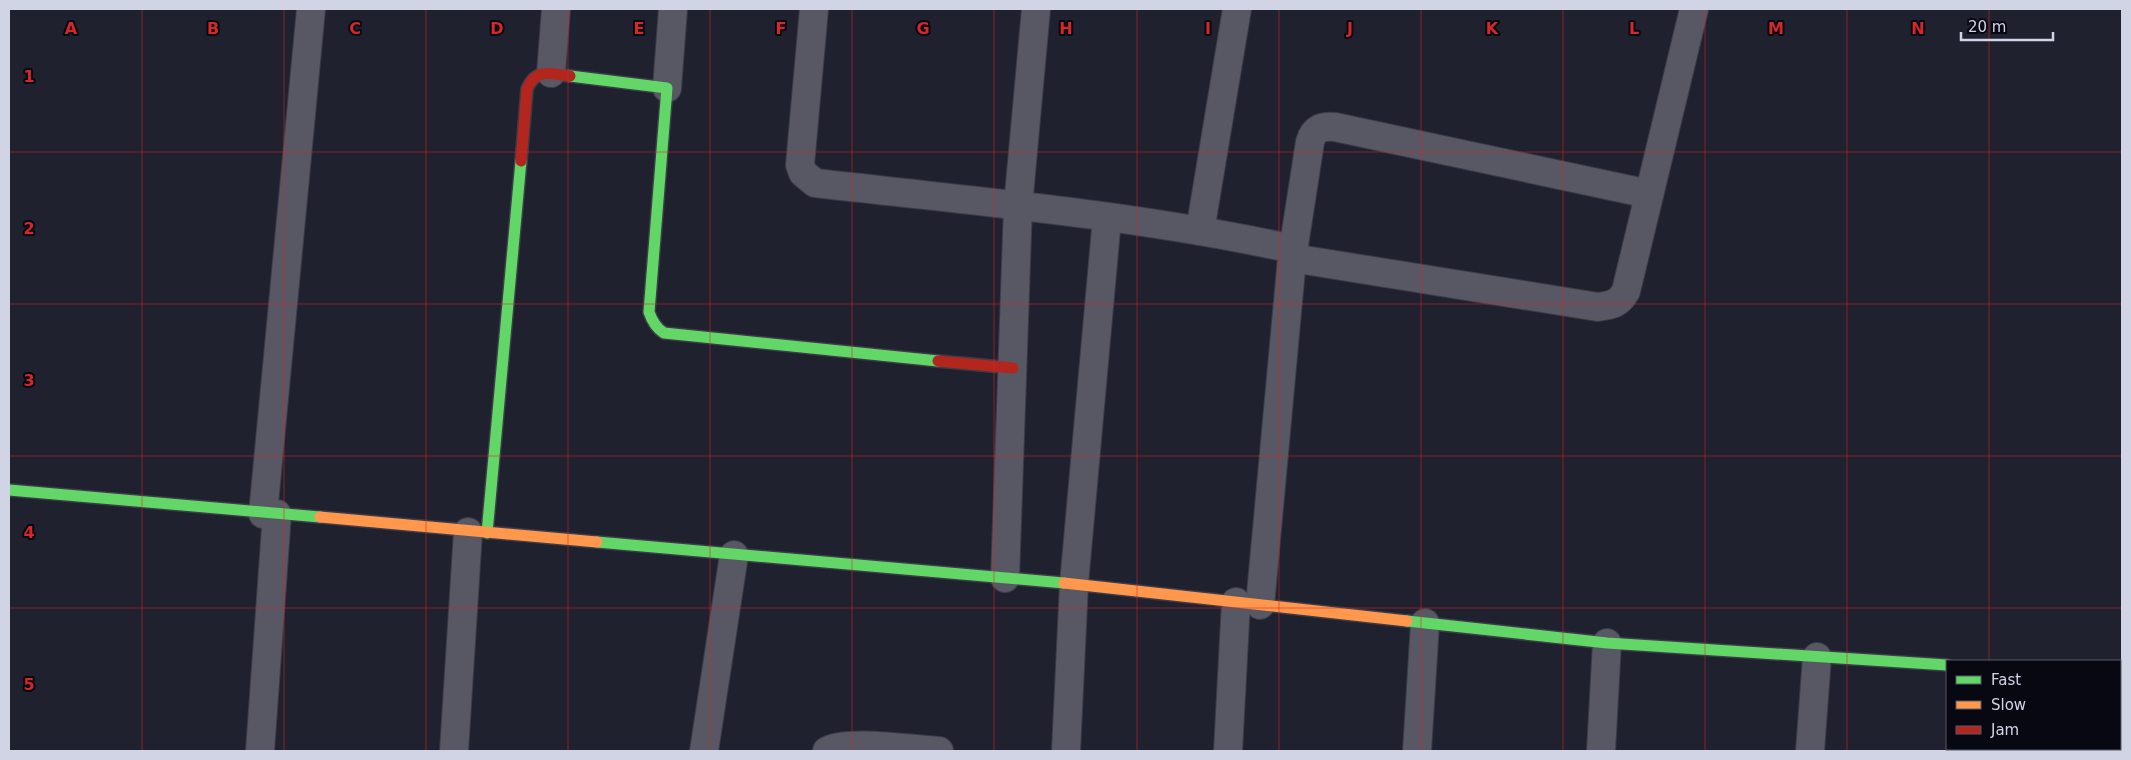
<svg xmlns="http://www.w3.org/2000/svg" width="2131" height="760" viewBox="0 0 2131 760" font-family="'DejaVu Sans',sans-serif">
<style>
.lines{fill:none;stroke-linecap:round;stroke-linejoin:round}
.street-casing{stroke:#3b3c48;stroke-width:30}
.fast-casing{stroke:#3b3c48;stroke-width:14}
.slow-casing{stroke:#3b3c48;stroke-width:14}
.jam-casing{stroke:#3b3c48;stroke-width:14}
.street{stroke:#575863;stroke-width:28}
.fast{stroke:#63d668;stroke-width:11}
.slow{stroke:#ff974d;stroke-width:11}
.jam{stroke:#b3261e;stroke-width:11}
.grid{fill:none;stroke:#d62828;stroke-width:1;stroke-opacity:0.55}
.grid-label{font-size:16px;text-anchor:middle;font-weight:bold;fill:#d62828;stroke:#070812;stroke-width:4;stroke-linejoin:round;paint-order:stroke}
</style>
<rect width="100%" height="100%" fill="#20212f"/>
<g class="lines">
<defs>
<g id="street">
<path d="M814,9L800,165L803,173L815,183C975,201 1136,215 1293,249"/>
<path d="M551,73L556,9"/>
<path d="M667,88L673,9"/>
<path d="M1200,231L1237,9"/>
<path d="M1292,258L1598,307C1612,305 1619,304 1626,291L1694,9"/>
<path d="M263,514L311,9"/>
<path d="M1005,578L1018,206L1036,9"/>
<path d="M1260,605L1292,258L1310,142C1314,128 1322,126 1335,127L1649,194"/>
<path d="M2120,680H2122"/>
<path d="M260,751L277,514"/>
<path d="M454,751L468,532"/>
<path d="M704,751L734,555"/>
<path d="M827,751C845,739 915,750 939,751"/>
<path d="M1066,751L1074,584L1107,218"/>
<path d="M1228,751L1236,602"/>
<path d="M1417,751L1425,623"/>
<path d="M1601,751L1607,643"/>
<path d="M1810,751L1817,657"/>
<path d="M1979,751V749"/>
</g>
<g id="fast">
<path d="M570,76L667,88L649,312C652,321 656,328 664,333L938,361"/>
<path d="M9,490L320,517"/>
<path d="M487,533L521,161"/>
<path d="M597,542L1064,583"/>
<path d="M1407,621L1607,643L1947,665"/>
</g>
<g id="slow">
<path d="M320,517L597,542"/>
<path d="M1064,583L1407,621"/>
</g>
<g id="jam">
<path d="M521,161L527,89C536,67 551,74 570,76"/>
<path d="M938,361L1013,368"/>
</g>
</defs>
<use href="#street" class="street-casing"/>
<use href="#fast" class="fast-casing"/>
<use href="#slow" class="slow-casing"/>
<use href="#jam" class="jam-casing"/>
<use href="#street" class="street"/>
<use href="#fast" class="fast"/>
<use href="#slow" class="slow"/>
<use href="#jam" class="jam"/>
</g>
<path class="grid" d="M142,9V751M284,9V751M426,9V751M568,9V751M710,9V751M852,9V751M994,9V751M1137,9V751M1279,9V751M1421,9V751M1563,9V751M1705,9V751M1847,9V751M1989,9V661M9,152H2122M9,304H2122M9,456H2122M9,608H2122M1989,749V751"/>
<g class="grid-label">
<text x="71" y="34">A</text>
<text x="213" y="34">B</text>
<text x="355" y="34">C</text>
<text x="497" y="34">D</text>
<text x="639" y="34">E</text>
<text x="781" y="34">F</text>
<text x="923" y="34">G</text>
<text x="1066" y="34">H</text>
<text x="1208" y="34">I</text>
<text x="1350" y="34">J</text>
<text x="1492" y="34">K</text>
<text x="1634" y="34">L</text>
<text x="1776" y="34">M</text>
<text x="1918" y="34">N</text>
<text x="29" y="82">1</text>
<text x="29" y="234">2</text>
<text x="29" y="386">3</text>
<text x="29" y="538">4</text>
<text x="29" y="690">5</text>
</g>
<rect width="2131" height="760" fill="none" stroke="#d1d4e5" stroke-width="20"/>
<rect x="1946" y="660" width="175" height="90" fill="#070812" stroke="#585a66"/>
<rect x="1956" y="676" width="25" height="8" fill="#63d668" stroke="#585a66"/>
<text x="1991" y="685" font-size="15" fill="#d1d4e5">Fast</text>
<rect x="1956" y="701" width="25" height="8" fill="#ff974d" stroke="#585a66"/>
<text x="1991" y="710" font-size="15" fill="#d1d4e5">Slow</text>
<rect x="1956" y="726" width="25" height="8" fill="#b3261e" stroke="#585a66"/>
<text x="1991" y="735" font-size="15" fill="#d1d4e5">Jam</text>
<path d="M1961 32v8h92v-8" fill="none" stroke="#d1d4e5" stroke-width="2.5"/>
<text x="1968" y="32" font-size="15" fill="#d1d4e5" stroke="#070812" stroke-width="4" paint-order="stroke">20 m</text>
</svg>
